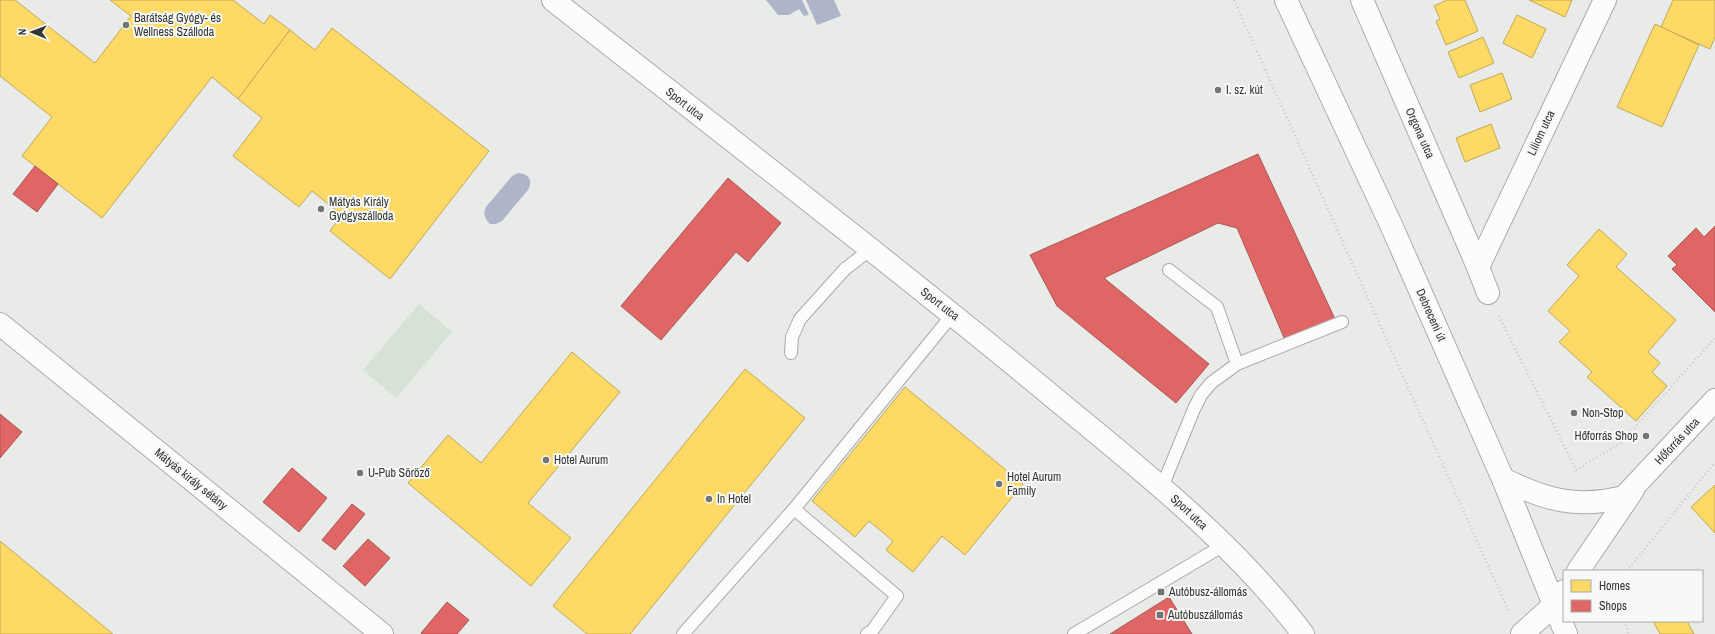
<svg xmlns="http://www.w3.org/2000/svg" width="1715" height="634" viewBox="0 0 1715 634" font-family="'Archivo Narrow',sans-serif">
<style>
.green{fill:#d5e2d5}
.water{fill:#aeb5c8}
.homes{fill:#ffd966;stroke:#c2a857}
.shops{fill:#e06666;stroke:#ac5757}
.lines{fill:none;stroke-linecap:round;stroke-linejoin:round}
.lane-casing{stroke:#a9aaa9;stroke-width:14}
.street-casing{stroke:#a9aaa9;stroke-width:24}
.secondary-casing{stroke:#a9aaa9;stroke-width:24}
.path{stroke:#c8c9c8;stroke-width:2.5;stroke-dasharray:1 3;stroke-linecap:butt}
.lane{stroke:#fcfcfc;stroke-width:12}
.street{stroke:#fcfcfc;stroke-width:22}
.secondary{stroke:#fcfcfc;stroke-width:22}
.poi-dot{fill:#737573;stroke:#f6f9f6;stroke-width:1.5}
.labels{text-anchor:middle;stroke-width:4;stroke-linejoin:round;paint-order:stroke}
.poi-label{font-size:12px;fill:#343534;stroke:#f6f9f6;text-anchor:start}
.street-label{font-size:12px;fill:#343534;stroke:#f6f9f6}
</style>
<rect width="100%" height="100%" fill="#e9ebe9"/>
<path class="green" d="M419,304L452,332L396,398L363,370Z"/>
<g class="water">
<path d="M766,0H802L809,15L804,16L799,9L789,15H778Z"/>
<path d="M806,0H834L841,16L817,25Z"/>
<path d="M518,173C529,174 533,180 528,190L502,221L496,224H490C484,218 483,214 486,207L512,176Z"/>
</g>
<g class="homes">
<path d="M0,0H15L95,63L131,16L110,0H233L264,24L270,15L290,30L238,99L212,77L102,218L22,156L52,117L0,76Z"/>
<path d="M1447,0H1465L1478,31L1446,45L1436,21L1440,19L1434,6Z"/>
<path d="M1529,0H1572L1565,17Z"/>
<path d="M1673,0H1715V37L1710,49L1661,27Z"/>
<path d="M1517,15L1546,29L1532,58L1503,43Z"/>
<path d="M1655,24L1699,45L1662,127L1617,107Z"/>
<path d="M332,28L489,151L390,279L330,231L342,215L312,191L299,207L233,156L262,118L238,99L290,30L315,50Z"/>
<path d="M1483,37L1494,63L1459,78L1448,52Z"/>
<path d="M1502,73L1512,99L1480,112L1470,85Z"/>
<path d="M1491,124L1500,148L1465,162L1456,138Z"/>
<path d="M1599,229L1627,254L1616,267L1676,320L1648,352L1660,363L1652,372L1667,386L1636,421L1587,377L1592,372L1559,342L1570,331L1548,311L1579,276L1567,265Z"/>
<path d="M572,352L620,392L528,503L571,538L531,586L408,483L448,435L481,463Z"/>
<path d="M745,369L805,418L630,634H587L553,606Z"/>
<path d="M905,387L1023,484L965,555L942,536L913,572L886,550L893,541L869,521L855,537L812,501Z"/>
<path d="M1715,485V533L1691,507Z"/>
<path d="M0,541L113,634H0Z"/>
<path d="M1653,621H1687L1694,634H1660Z"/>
</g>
<g class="shops">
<path d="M1258,154L1335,319L1285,340L1237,228L1218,223L1104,278L1209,364L1176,403L1057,306L1030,255Z"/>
<path d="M35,166L58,184L37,212L13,194Z"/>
<path d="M728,178L781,223L748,262L736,252L661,340L621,306Z"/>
<path d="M1715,226V312L1672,269L1677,265L1668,256L1696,228L1704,237Z"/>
<path d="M0,414L22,432L0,458Z"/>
<path d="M292,468L327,498L299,532L263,502Z"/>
<path d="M352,504L365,514L335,550L322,540Z"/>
<path d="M368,539L390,558L365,586L343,566Z"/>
<path d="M1169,597L1192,634H1110Z"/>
<path d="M447,602L469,620L457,634H422L421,633Z"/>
</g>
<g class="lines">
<defs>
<g id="lane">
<path d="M1169,270L1217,307L1237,364"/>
<path d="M791,353L792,337L800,319L845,269L871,249"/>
<path d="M1162,487L1194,409L1201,395L1211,383L1237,364L1342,322"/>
<path d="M683,634L794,509"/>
<path d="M867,634L872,631L897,596L794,509L953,314"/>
<path d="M1074,634L1224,545"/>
</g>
<g id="street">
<path d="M553,0C716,128 881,255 1041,387C1133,464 1231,538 1303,634"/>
<path d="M1362,0L1478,267L1488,293"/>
<path d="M1478,267L1605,0"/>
<path d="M0,324L382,634"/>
<path d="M1503,479C1546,500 1577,509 1624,497L1715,400"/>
<path d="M1578,571L1633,490"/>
<path d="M1522,634L1554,605L1564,591"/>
</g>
<path id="secondary" d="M1286,0L1392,227L1503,479L1566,634"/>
</defs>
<use href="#lane" class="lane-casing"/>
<use href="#street" class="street-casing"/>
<use href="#secondary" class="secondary-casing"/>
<g class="path">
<path d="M1234,0L1509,612"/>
<path d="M1499,316L1576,470L1621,443L1715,338"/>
<path d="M1627,571L1715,462"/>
<path d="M1624,621L1629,634"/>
</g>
<use href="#lane" class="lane"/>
<use href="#street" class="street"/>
<use href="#secondary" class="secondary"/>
</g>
<g class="poi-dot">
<circle cx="126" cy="25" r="4"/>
<circle cx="1218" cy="90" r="4"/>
<circle cx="321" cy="209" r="4"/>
<circle cx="1574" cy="413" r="4"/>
<circle cx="1646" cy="436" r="4"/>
<circle cx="546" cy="460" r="4"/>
<circle cx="360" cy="473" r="4"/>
<circle cx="999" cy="484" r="4"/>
<circle cx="709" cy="499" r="4"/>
<rect x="1157" y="588" width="8" height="8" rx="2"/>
<rect x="1156" y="611" width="8" height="8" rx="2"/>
</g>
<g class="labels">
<g class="poi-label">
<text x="134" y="22">Barátság Gyógy- és<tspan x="134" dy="14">Wellness Szálloda</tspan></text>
<text x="1226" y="94">I. sz. kút</text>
<text x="329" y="206">Mátyás Király<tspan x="329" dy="14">Gyógyszálloda</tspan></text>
<text x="1582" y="417">Non-Stop</text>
<text x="1638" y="440" text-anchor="end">Hőforrás Shop</text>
<text x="554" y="464">Hotel Aurum</text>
<text x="368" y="477">U-Pub Söröző</text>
<text x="1007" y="481">Hotel Aurum<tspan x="1007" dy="14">Family</tspan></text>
<text x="717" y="503">In Hotel</text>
<text x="1169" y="596">Autóbusz-állomás</text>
<text x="1168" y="619">Autóbuszállomás</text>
</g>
<g class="street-label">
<text transform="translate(685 104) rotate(38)" y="4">Sport utca</text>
<text transform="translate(1420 133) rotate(66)" y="4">Orgona utca</text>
<text transform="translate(1541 133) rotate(-65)" y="4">Liliom utca</text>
<text transform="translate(940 304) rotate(38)" y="4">Sport utca</text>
<text transform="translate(1431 315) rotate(66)" y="4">Debreceni út</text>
<text transform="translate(1677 441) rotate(-47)" y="4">Hőforrás utca</text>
<text transform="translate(191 479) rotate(39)" y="4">Mátyás király sétány</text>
<text transform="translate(1189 512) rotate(43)" y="4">Sport utca</text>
</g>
</g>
<rect x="1563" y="570" width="140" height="52" fill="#f6f9f6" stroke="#a8aba8"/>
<rect x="1571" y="580" width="20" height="12" fill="#ffd966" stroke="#a8aba8"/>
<text x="1599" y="590" font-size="12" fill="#343534">Homes</text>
<rect x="1571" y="600" width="20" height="12" fill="#e06666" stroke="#a8aba8"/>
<text x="1599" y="610" font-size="12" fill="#343534">Shops</text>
<g transform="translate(32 32) rotate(271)" stroke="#f6f9f6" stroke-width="3" paint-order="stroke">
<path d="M0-3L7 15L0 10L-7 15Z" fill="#343534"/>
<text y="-6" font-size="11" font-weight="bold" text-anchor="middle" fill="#343534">N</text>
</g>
</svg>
